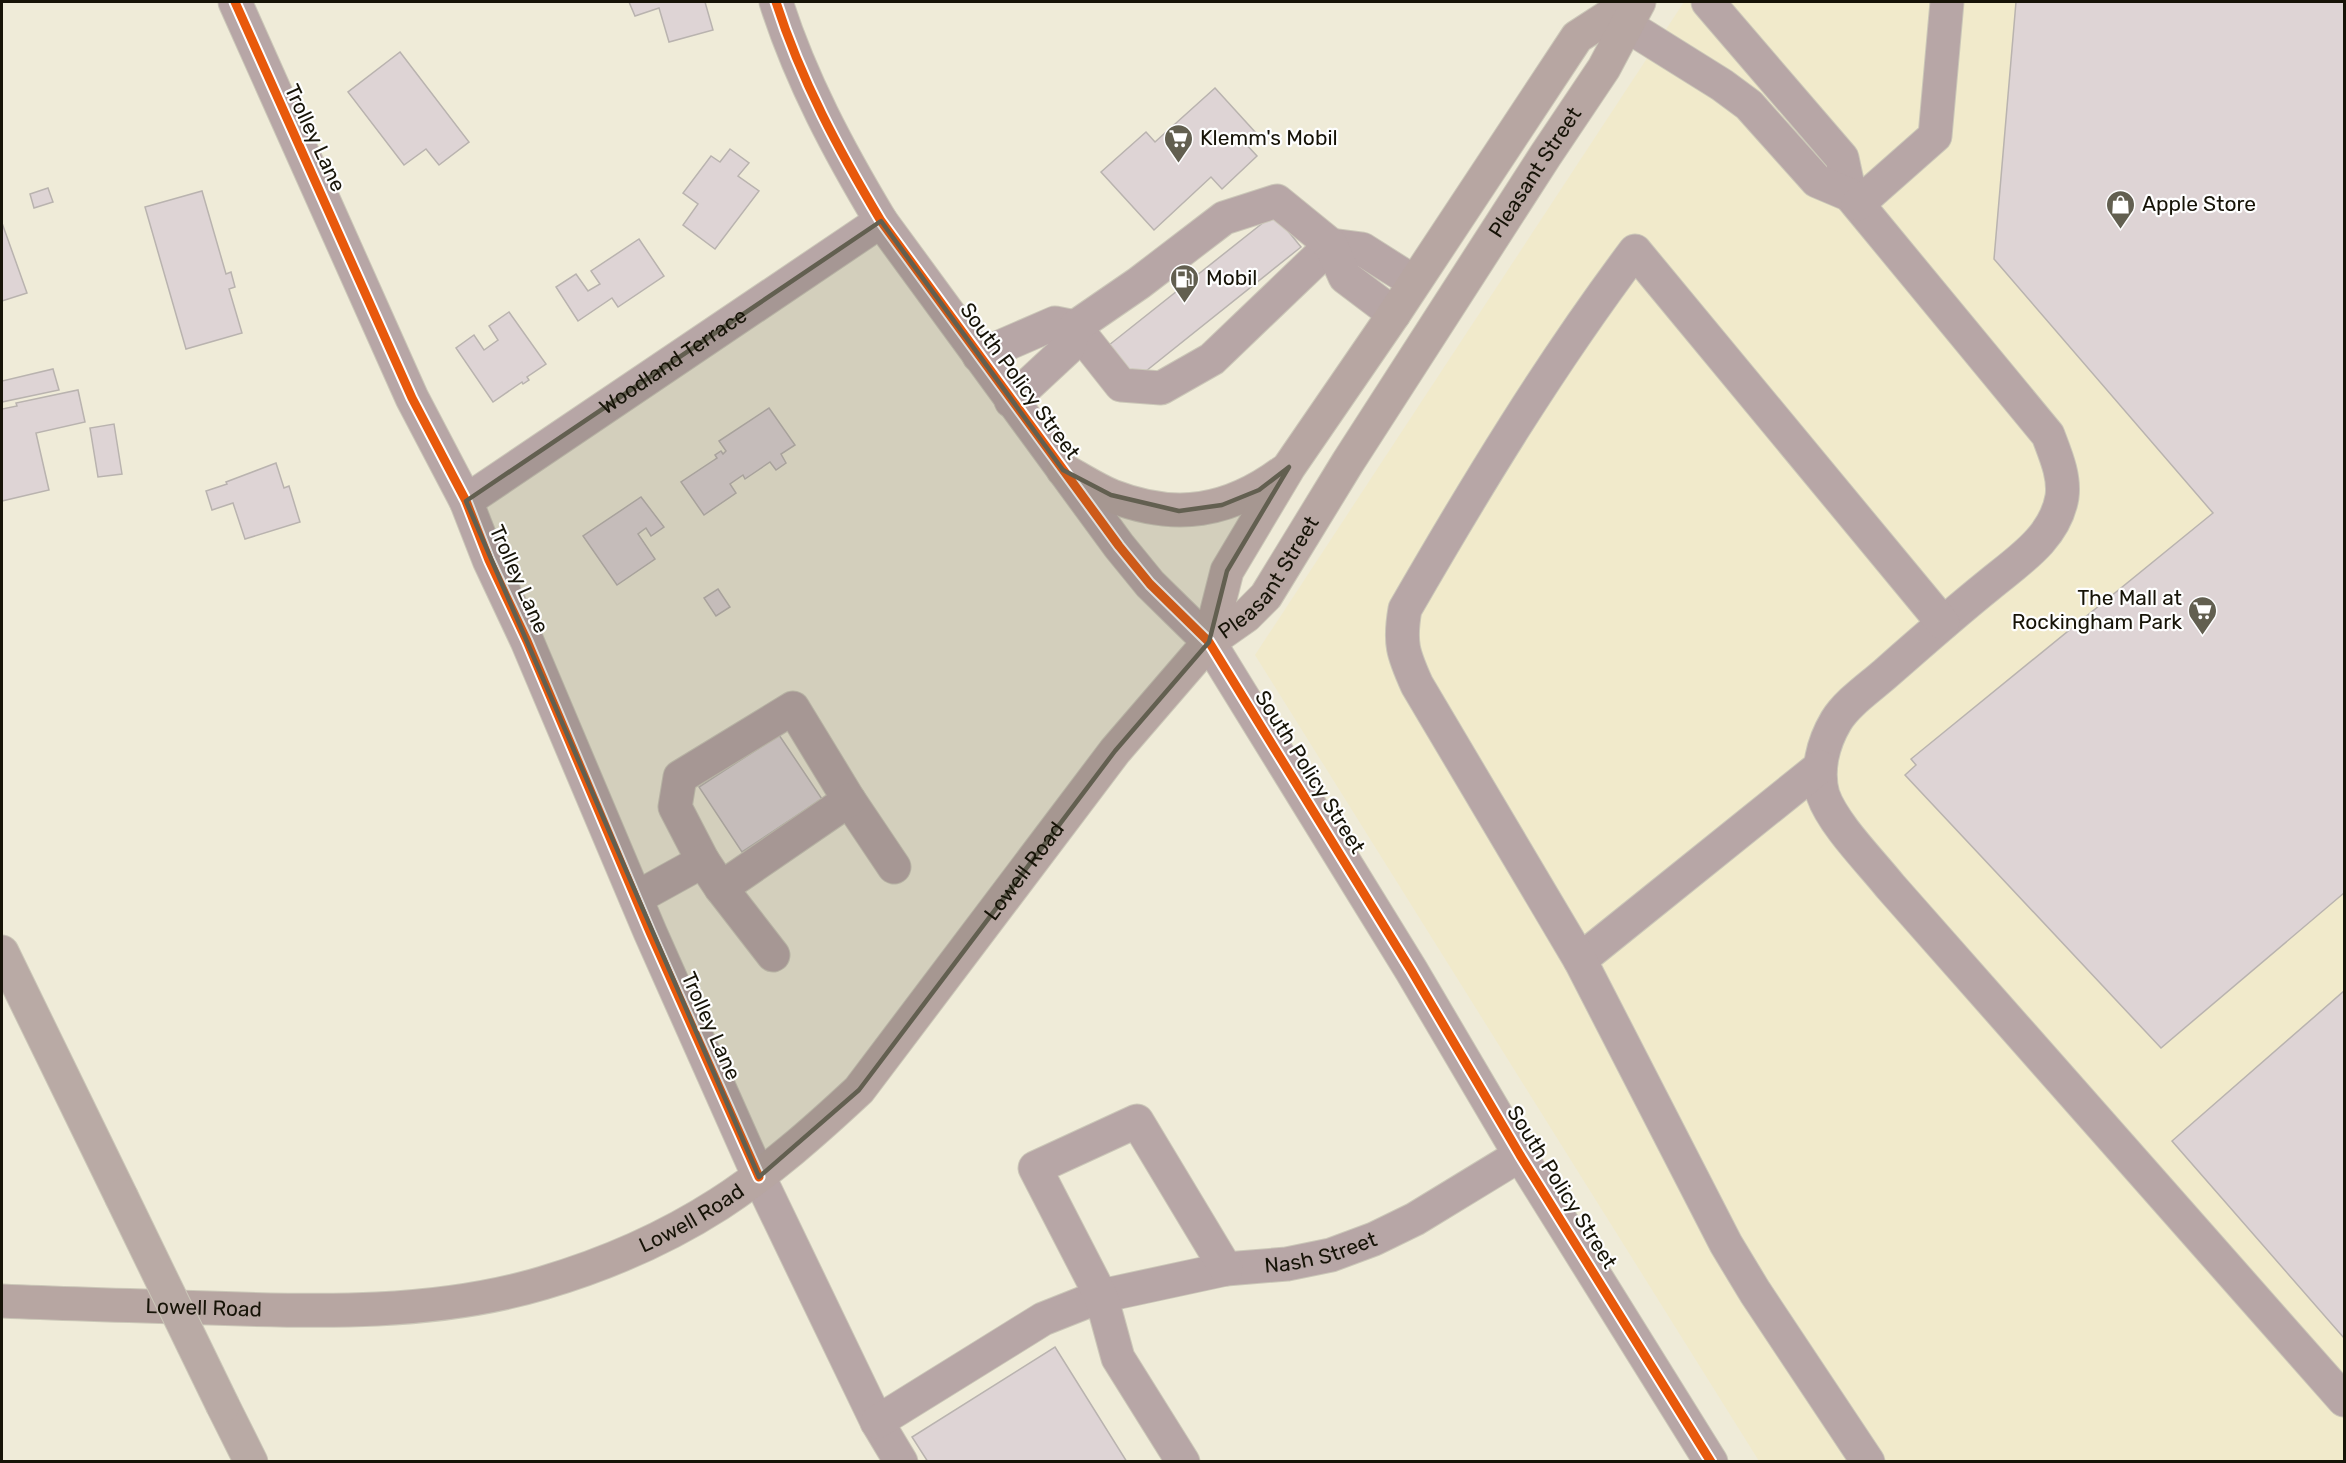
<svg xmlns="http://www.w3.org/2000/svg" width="2346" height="1463" viewBox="0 0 2346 1463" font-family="Rubik,sans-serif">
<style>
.built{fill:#f1eacb}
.building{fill:#ded4d5;stroke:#b9b3af;stroke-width:1.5}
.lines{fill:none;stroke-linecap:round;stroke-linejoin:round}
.minor-casing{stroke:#cbc7b8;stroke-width:35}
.major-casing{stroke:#cbc7b8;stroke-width:35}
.highway-casing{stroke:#cbc7b8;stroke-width:35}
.minor{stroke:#b7a6a6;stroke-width:33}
.major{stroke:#b7a6a2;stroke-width:33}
.highway{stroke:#b9aaa5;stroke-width:33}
.highway-bridge-casing{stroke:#cbc7b8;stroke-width:35;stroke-linecap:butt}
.highway-bridge{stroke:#b9aaa5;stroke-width:33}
.cycleway-casing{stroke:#fefefe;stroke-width:13}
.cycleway{stroke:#e8590c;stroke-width:9}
.marked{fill:#625f50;fill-opacity:0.2;stroke:#625f50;stroke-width:4.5;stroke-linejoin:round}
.labels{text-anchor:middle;stroke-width:4.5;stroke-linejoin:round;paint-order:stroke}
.street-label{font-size:21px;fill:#161307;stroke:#fefefe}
.poi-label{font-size:21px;fill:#161307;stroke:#fefefe;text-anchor:start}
</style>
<rect width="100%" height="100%" fill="#efebd8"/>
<path class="built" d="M1684,2H2344V1461H1759L1255,655Z"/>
<g class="building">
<path d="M629,2H705L713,30L669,42L659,8L635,16Z"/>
<path d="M2016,2H2344V893L2161,1048L1905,775L1916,765L1911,759L2213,513L1994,259Z"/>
<path d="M400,52L469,142L439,165L426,149L404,165L348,92Z"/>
<path d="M1215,88L1256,133L1245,143L1257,156L1222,189L1211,177L1154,230L1101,172L1146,132L1155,142Z"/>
<path d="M730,149L749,163L738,176L759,191L715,249L683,225L698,204L683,193L711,156L720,162Z"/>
<path d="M48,188L53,202L34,208L30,194Z"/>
<path d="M202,191L226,274L231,272L235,287L229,289L242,333L186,349L145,207Z"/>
<path d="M1274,214L1301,247L1131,383L1104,349Z"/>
<path d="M2,223L27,293L2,301Z"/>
<path d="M639,239L664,276L618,307L612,298L578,321L556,287L576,274L588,291L600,284L591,271Z"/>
<path d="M509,312L546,364L527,377L529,380L523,384L522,382L493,402L456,348L474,335L484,350L498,340L489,326Z"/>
<path d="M53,369L59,390L2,402V381Z"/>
<path d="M78,390L85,422L36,433L49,490L2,501V409L17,406L16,403Z"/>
<path d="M769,408L795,445L781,454L786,463L776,470L770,462L745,479L743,475L730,484L736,493L704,515L681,482L717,458L715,455L721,451L723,454L726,451L719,441Z"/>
<path d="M114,424L122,474L98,477L90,428Z"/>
<path d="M276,463L284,488L289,486L300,522L245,539L233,503L212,510L206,491L227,484L226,482Z"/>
<path d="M641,497L664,527L651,536L646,528L638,534L655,559L617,585L583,536Z"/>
<path d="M718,589L730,607L716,616L704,598Z"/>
<path d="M779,735L822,799L742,852L699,787Z"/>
<path d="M2344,991V1338L2172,1141Z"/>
<path d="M1055,1347L1127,1462H928L912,1437Z"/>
</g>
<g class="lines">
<defs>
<g id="minor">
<path d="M235,2L412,398L466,501L489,560L527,641L650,932L759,1177L877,1422L901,1462"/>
<path d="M776,2C801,80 839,151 881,221L1119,546L1150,584L1209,642L1411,970L1520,1155L1711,1462"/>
<path d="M1708,2L1842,158L1850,195L2048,435C2055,454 2065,476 2062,497C2055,538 2018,561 1989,585C1953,614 1919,644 1885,674C1869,688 1847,703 1836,721C1823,743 1816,770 1823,795C1833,824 1870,861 1890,886L2344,1400"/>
<path d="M1626,25L1722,85L1749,105L1817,181L1850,195"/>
<path d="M1858,204L1935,136L1947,2"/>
<path d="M1331,245L1362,249L1414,282"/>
<path d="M979,356L1055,323L1075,327L1121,385L1161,388L1212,359L1331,245"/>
<path d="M1011,401L1068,348L1075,327L1139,283L1224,218L1277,201L1331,245L1345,277L1394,314"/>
<path id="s1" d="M466,501L881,221"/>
<path d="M703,861L675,807L680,777L793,708L849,800L894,867"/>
<path d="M721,888L849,800"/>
<path d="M636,898L703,861L721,888L773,955"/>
<path d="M1580,960L1820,767"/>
<path id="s2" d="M877,1422L1043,1319L1101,1296L1226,1269L1287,1264L1331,1255L1374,1239L1415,1219L1520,1155"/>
<path d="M1183,1462L1118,1358L1101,1296L1035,1168L1137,1121L1226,1269"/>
<path d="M1868,1462L1755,1292L1726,1244L1580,960L1417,685C1403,654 1399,643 1405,609C1476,486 1550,364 1635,251L1943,623"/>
</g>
<g id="major">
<path d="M1063,470C1079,478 1095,489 1112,496C1176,521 1229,512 1283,472"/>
<path d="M1209,642L1227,571L1289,467L1394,314L1577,37L1631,2"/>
<path id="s3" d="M2,1301C71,1304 140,1306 209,1308C319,1312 436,1315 543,1283C604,1265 666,1238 719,1204C770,1171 815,1131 859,1090L1115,751L1209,642L1246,616L1266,596L1348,462L1545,156L1604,68L1639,2"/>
</g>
<g id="highway">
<path d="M2,952L121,1196"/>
<path d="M223,1406L251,1462"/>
</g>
</defs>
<use href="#minor" class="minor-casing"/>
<use href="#major" class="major-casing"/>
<use href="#highway" class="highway-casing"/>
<use href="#minor" class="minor"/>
<use href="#major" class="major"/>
<use href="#highway" class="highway"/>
<defs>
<path id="highway-bridge" d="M121,1196L223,1406"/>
</defs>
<use href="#highway-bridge" class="highway-bridge-casing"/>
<use href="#highway-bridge" class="highway-bridge"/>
<defs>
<g id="cycleway">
<path d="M235,2L412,398L466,501L489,560L527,641L650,932L759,1177"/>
<path d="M776,2C801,80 839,151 881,221L1119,546L1150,584L1209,642L1411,970L1520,1155L1711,1462"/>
</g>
</defs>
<use href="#cycleway" class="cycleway-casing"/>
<use href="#cycleway" class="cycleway"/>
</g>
<path class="marked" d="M881,221L1063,470L1111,495L1179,511L1222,505L1259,490L1289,467L1227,571L1209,642L1115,751L859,1090L759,1177L466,501Z"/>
<defs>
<symbol id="supermarket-pin" viewBox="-11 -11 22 30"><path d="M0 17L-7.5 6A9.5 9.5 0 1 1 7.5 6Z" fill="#625f50" stroke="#fefefe"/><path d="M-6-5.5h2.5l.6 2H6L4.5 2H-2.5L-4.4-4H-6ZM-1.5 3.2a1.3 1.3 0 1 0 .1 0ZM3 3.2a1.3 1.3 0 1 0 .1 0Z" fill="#fff"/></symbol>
<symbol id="shop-pin" viewBox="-11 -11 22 30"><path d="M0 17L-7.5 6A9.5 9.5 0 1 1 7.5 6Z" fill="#625f50" stroke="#fefefe"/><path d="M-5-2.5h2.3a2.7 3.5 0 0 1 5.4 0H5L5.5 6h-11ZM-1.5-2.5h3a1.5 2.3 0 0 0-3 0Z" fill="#fff"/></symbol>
<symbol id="fuel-pin" viewBox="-11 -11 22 30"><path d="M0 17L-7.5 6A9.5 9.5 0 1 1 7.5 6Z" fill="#625f50" stroke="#fefefe"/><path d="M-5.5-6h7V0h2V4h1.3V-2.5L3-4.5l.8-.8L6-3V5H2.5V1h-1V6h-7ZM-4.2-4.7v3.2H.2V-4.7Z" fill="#fff"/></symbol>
</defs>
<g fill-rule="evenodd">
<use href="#supermarket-pin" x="1162" y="122" width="33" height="45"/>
<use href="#shop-pin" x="2104" y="188" width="33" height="45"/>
<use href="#fuel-pin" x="1168" y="262" width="33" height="45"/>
<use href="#supermarket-pin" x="2186" y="594" width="33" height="45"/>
</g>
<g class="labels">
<g class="street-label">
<text transform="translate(315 138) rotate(65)" y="7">Trolley Lane</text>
<text dy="7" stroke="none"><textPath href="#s3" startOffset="2062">Pleasant Street</textPath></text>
<text dy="7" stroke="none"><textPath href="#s1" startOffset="250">Woodland Terrace</textPath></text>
<text transform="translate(1020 381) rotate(54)" y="7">South Policy Street</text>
<text dy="7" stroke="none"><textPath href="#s3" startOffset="1576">Pleasant Street</textPath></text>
<text transform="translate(519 579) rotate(66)" y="7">Trolley Lane</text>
<text transform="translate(1310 772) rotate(58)" y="7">South Policy Street</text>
<text dy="7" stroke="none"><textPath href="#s3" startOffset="1192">Lowell Road</textPath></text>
<text transform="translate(711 1026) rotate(66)" y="7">Trolley Lane</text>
<text transform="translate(1562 1187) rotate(58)" y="7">South Policy Street</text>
<text dy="7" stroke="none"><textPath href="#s3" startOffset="706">Lowell Road</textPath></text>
<text dy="7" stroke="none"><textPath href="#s2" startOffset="482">Nash Street</textPath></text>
<text dy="7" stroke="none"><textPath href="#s3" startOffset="202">Lowell Road</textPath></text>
</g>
<g class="poi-label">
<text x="1200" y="145">Klemm's Mobil</text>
<text x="2142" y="211">Apple Store</text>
<text x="1206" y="285">Mobil</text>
<text x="2182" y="605" text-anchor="end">The Mall at<tspan x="2182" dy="24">Rockingham Park</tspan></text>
</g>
</g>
<rect width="2346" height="1463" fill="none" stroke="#161307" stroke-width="6"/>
</svg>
